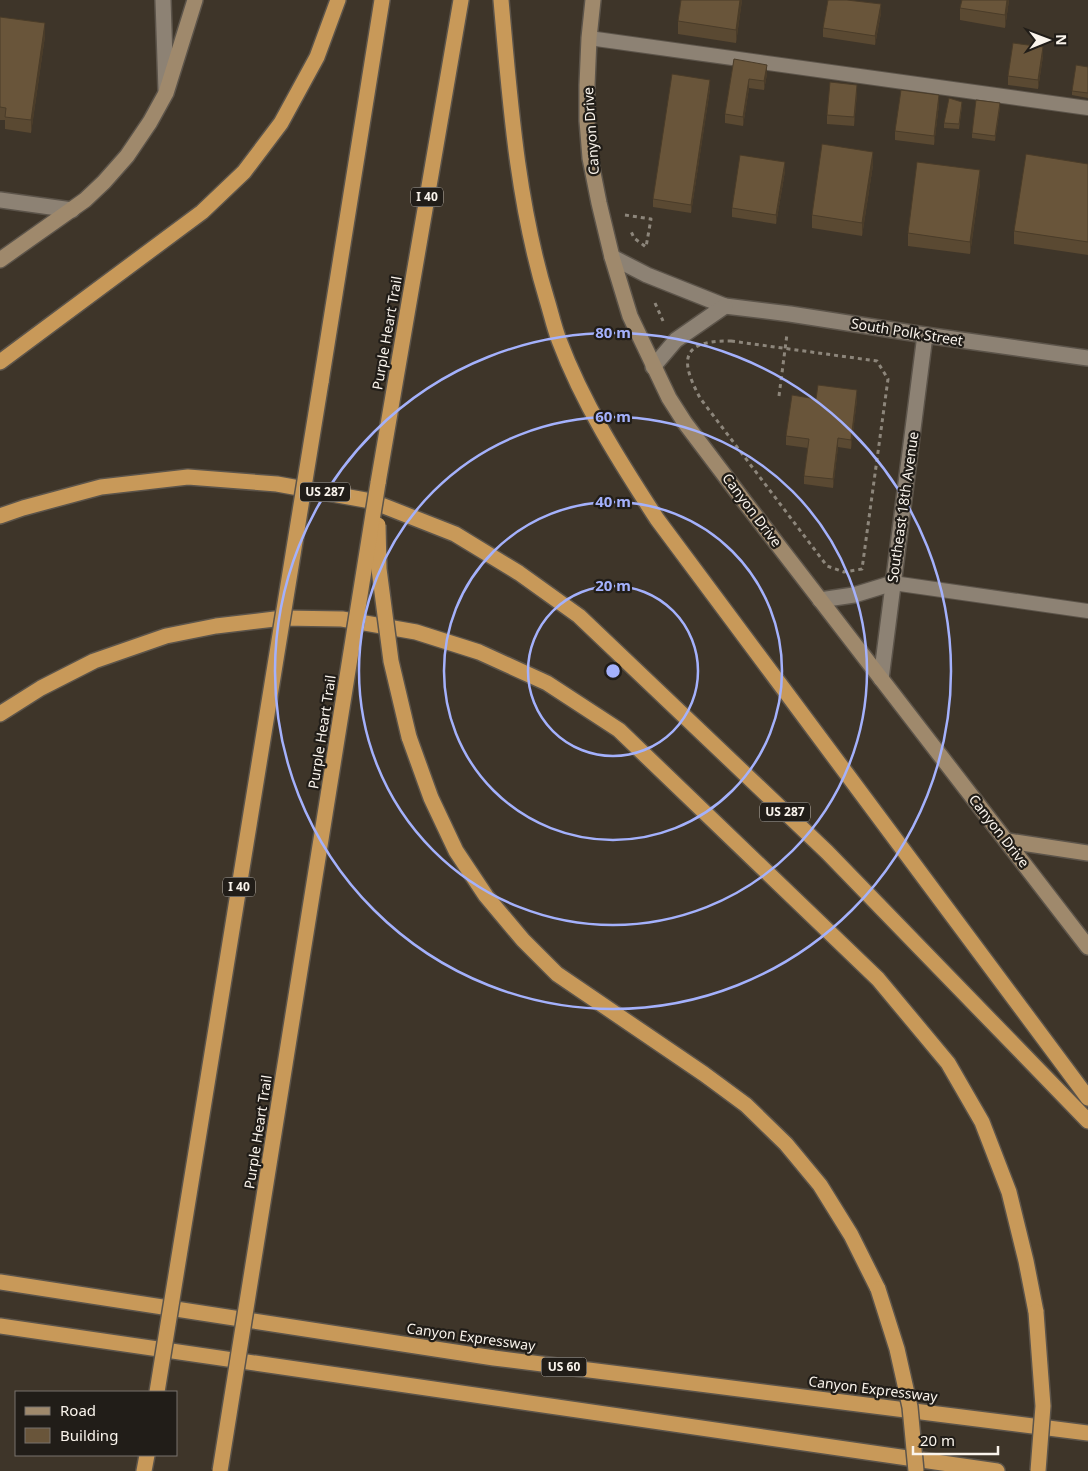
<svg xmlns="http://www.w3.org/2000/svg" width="1088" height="1471" viewBox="0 0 1088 1471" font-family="'Noto Sans',sans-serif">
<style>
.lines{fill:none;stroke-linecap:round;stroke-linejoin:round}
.service-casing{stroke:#5c544a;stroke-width:16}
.minor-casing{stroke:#5c544a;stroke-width:18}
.tertiary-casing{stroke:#5c544a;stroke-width:18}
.secondary-casing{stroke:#5c544a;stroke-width:18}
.motorway-casing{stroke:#5c544a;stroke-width:18}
.path{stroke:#8d867b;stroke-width:3;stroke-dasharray:4 4;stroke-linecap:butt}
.service{stroke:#8d8274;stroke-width:14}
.minor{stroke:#8d8274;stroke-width:15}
.tertiary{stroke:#8d8274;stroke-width:15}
.secondary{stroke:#9f896c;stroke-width:15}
.motorway{stroke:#c89959;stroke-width:15}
.motorway-bridge-casing{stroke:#5c544a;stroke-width:18;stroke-linecap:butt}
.motorway-bridge{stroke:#c89959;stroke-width:15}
.wall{fill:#5a4932}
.shaded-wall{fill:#4a3c29}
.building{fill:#69553a;stroke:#4a3c29}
.ring{fill:none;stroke:#a4b1fc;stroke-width:2.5}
.labels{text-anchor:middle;stroke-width:4.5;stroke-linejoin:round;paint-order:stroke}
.shield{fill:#211d18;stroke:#b9b4ac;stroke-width:1}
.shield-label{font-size:12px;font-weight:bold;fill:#faf4ec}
.street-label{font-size:14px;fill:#faf4ec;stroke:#211d18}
.centre{fill:#a4b1fc;stroke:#211d18;stroke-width:2.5}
.ring-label{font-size:15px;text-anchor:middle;font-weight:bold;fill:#a4b1fc;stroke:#211d18;stroke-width:4.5;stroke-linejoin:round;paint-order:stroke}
</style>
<rect width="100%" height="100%" fill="#3e3529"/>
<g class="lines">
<defs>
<g id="service">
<path d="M589,38L1088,108"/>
<path d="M893,583L1088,611"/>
</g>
<g id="minor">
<path d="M163,0L166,91"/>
<path d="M820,600L854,595L893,583"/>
<path d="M881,679L925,335"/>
</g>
<g id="tertiary">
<path d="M0,200L72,210"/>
<path d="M612,257L647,275L725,306L790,314L925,335L1088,358"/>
<path d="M653,367L676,340L725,306"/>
</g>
<g id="secondary">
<path d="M593,0L589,38L587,85V121L590,158L599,203L612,257L630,316L669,398L685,423L744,501L1088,947"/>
<path d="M0,260L85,200L104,182L127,156L150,122L166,93L195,0"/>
<path d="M1008,841L1088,853"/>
</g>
<g id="motorway">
<path d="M501,0C510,101 517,202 547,300C551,313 554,327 559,340C583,404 620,462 657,519L1088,1098"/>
<path d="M0,362L202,212L244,172L281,123L317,57L338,0"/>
<path d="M321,382L382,0"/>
<path d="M378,483L461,0"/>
<path d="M0,516L23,508L101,487L188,477L277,484L371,501L455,534L519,573L579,616L827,852L1088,1121"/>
<path d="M0,714L41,688L94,661L166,636L216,626L283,618L342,619L416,632L479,652L547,683L619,730L878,979L948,1063L982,1122L1009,1192L1026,1261L1036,1312"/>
<path d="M409,737L431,798L456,851L486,896L523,940L557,974L704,1074L746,1105L786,1144L820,1185L851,1235L878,1289"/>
<path d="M0,1282L494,1358L1088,1433"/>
<path d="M0,1326L997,1471"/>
<path d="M144,1471L147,1455"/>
</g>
</defs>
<use href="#service" class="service-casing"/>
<use href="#minor" class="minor-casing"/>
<use href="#tertiary" class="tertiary-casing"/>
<use href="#secondary" class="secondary-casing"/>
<use href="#motorway" class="motorway-casing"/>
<g class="path">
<path d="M625,215L651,219L646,247L634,238L630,229"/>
<path d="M655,303L663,321"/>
<path d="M731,341L877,361L888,379L862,569L844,572L827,566L700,398C692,382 675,352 703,344C712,341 722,341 731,341Z"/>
<path d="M779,396L787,334"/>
</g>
<use href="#service" class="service"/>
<use href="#minor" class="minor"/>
<use href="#tertiary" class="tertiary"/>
<use href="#secondary" class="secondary"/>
<use href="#motorway" class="motorway"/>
<defs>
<g id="motorway-bridge">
<path d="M378,525L379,569L391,661L409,737"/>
<path d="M878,1289L897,1349L910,1407L916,1471"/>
<path d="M1036,1312L1043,1406L1038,1471"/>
<path d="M157,1392L321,382"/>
<path d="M220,1471L378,483"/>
</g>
</defs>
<use href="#motorway-bridge" class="motorway-bridge-casing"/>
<use href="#motorway-bridge" class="motorway-bridge"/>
</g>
<g class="wall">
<path d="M681,0H742L736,43L678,34V21Z"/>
<path d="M1009,0L1005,28L960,20V8Z"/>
<path d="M881,13L875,45L823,37V28Z"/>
<path d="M0,17L45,36L31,133L5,129V120H0Z"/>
<path d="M1043,56L1038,89L1008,85V76Z"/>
<path d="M734,59L767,74L764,90L749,88L743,126L725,123V114Z"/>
<path d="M1088,67V98L1072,95V91Z"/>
<path d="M710,89L691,213L653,207V199Z"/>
<path d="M857,93L854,126L827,124V115Z"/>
<path d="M939,104L934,145L895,140V131Z"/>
<path d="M962,106L959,129L944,128V123Z"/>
<path d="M1000,107L995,141L972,138V133Z"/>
<path d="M1088,164V255L1014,244V231Z"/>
<path d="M873,165L862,236L812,228V215Z"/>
<path d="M785,171L776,224L732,217V208Z"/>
<path d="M980,183L970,254L908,246V233Z"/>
<path d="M816,399H857L851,449L838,447L833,488L804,484V476L808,448L786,445V436Z"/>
</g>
<g class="shaded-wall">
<path d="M740,0H742L736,43V30Z"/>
<path d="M1007,0H1009L1005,28V15Z"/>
<path d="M881,4V13L875,45V36Z"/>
<path d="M45,23V36L31,133V120Z"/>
<path d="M1043,47V56L1038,89V80Z"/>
<path d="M767,65V74L764,90V81Z"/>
<path d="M749,79V88L743,126V117Z"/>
<path d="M710,80V89L691,213V205Z"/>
<path d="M857,85V93L854,126V117Z"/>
<path d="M939,95V104L934,145V136Z"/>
<path d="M1000,103V107L995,141V136Z"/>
<path d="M873,152V165L862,236V223Z"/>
<path d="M785,162V171L776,224V215Z"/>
<path d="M980,170V183L970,254V242Z"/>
<path d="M857,390V399L851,449V440Z"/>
<path d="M838,438V447L833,488V479Z"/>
</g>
<g class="building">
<path d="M681,0H740L736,30L678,21Z"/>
<path d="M828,0H847L881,4L875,36L823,28Z"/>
<path d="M962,0H1007L1005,15L960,8Z"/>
<path d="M0,17L45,23L31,120L5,117L6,108L0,107Z"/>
<path d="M1013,43L1043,47L1038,80L1008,76Z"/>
<path d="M734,59L767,65L764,81L749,79L743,117L725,114Z"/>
<path d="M1076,65L1088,67V93L1072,91Z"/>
<path d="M672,74L710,80L691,205L653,199Z"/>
<path d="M830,82L857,85L854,117L827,115Z"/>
<path d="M901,90L939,95L934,136L895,131Z"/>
<path d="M949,98L962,102L959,124L944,123Z"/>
<path d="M976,100L1000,103L995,136L972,133Z"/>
<path d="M822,144L873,152L862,223L812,215Z"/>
<path d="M1026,154L1088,164V242L1014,231Z"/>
<path d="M740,155L785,162L776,215L732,208Z"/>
<path d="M917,162L980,170L970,242L908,233Z"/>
<path d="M818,385L857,390L851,440L838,438L833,479L804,476L809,439L786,436L792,395L816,399Z"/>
</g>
<g class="ring">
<circle cx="613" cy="671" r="85"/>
<circle cx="613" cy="671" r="169"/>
<circle cx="613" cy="671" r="254"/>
<circle cx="613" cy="671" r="338"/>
</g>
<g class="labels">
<g class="shield">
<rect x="411" y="187.5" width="32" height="19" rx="4"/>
<rect x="300" y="482.5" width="50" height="19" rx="4"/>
<rect x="760" y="802.5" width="50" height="19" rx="4"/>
<rect x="223" y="877.5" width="32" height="19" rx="4"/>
<rect x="541.5" y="1357.5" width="45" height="19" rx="4"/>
</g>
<g class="shield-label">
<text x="427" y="201">I 40</text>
<text x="325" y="496">US 287</text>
<text x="785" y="816">US 287</text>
<text x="239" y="891">I 40</text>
<text x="564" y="1371">US 60</text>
</g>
<g class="street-label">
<text transform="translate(591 131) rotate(-94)" y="5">Canyon Drive</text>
<text transform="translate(907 332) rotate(9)" y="5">South Polk Street</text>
<text transform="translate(387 333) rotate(-80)" y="5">Purple Heart Trail</text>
<text transform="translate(903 507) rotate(-82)" y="5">Southeast 18th Avenue</text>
<text transform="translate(752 510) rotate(53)" y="5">Canyon Drive</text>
<text transform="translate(322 732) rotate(-81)" y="5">Purple Heart Trail</text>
<text transform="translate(999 831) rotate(52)" y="5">Canyon Drive</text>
<text transform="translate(258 1132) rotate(-81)" y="5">Purple Heart Trail</text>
<text transform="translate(471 1337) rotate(8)" y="5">Canyon Expressway</text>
<text transform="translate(873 1389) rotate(7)" y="5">Canyon Expressway</text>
</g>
</g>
<circle cx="613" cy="671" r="8" class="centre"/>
<g class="ring-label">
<text x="613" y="338">80 m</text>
<text x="613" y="422">60 m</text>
<text x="613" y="507">40 m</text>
<text x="613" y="591">20 m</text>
</g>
<rect x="15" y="1391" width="162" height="65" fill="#211d18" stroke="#78736d"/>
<rect x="25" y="1407" width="25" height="8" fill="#9f896c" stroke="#78736d"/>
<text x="60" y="1416" font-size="15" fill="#faf4ec">Road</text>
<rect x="25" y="1428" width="25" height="15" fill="#69553a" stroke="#78736d"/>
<text x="60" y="1441" font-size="15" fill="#faf4ec">Building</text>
<g transform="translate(1048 40) rotate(89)" stroke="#211d18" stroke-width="4" paint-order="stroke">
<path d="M0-4L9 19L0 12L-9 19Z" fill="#faf4ec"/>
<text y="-8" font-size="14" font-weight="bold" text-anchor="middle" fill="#faf4ec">N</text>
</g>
<path d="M913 1446v8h85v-8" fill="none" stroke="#faf4ec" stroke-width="2.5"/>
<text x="920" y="1446" font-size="15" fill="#faf4ec" stroke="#211d18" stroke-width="4" paint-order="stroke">20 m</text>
</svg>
